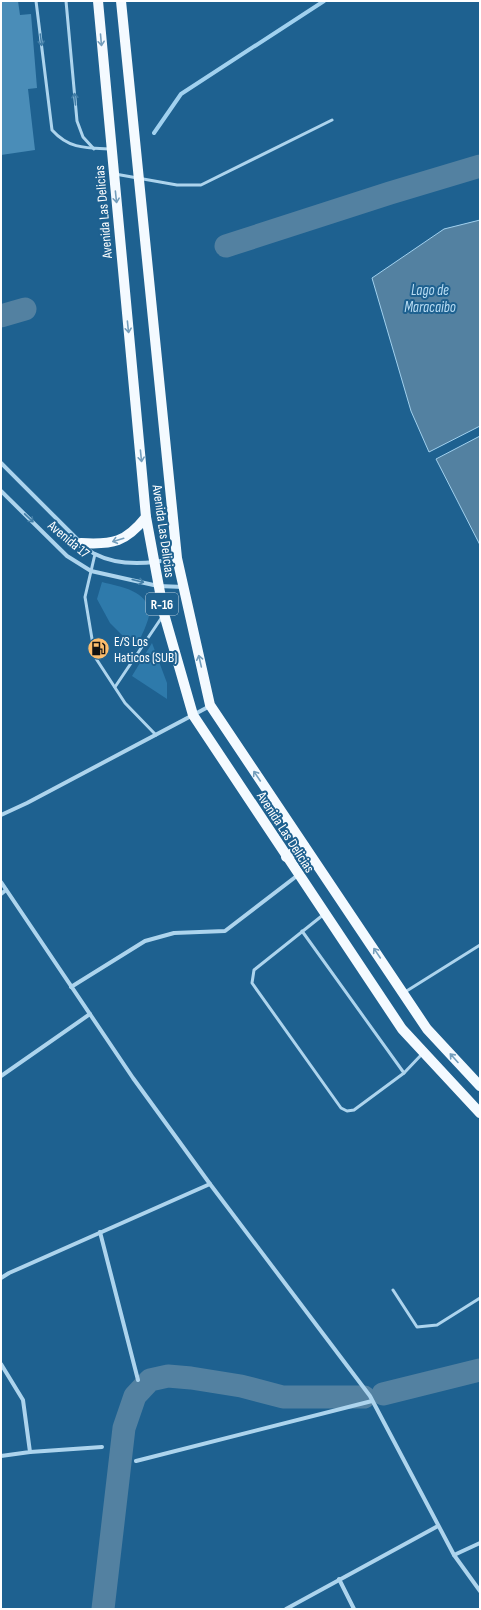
<svg xmlns="http://www.w3.org/2000/svg" width="481" height="1610" viewBox="0 0 481 1610" font-family="'Sofia Sans Condensed',sans-serif">
<style>
.green{fill:#2e7aab}
.water{fill:#5381a1;stroke:#a1d1ef}
.lines{fill:none;stroke-linecap:round;stroke-linejoin:round}
.stream{stroke:#a1d1ef;stroke-width:4}
.river{stroke:#5381a1;stroke-width:23}
.building{fill:#4a8db8}
.lane{stroke:#add4ed;stroke-width:3}
.street{stroke:#add4ed;stroke-width:4}
.primary{stroke:#f4faff;stroke-width:10}
.oneway{stroke:#427ea7}
.oneway2{stroke:#749ebc}
.labels{text-anchor:middle;stroke-width:4;stroke-linejoin:round;paint-order:stroke}
.shield{fill:#1e6190;stroke:#bcd0de;stroke-width:1}
.shield-label{font-size:13px;font-weight:bold;fill:#fff}
.street-label{font-size:14px;fill:#fff;stroke:#1e6190}
.poi-label{font-size:14px;fill:#fff;stroke:#1e6190;text-anchor:start}
.water-label{font-size:15px;font-style:italic;fill:#b9ddf4;stroke:#1e6190}
</style>
<rect width="100%" height="100%" fill="#1e6190"/>
<g class="green">
<path d="M102,582C120,587 149,590 149,614C149,622 139,640 136,649L110,623L97,599Z"/>
<path d="M152,643L167,683V699L132,676Z"/>
</g>
<g class="water">
<path d="M480,220V426L429,452L411,411L372,278L444,229Z"/>
<path d="M480,436V545L436,459Z"/>
</g>
<g class="lines">
<path class="stream" d="M154,133L181,94L324,1"/>
<g class="river">
<path d="M226,246L390,193L480,166"/>
<path d="M1,316L25,309"/>
<path d="M383,1394L480,1370"/>
<path d="M103,1609L124,1428L135,1396L150,1380L168,1376L191,1378L241,1386L283,1397H364"/>
</g>
</g>
<path class="building" d="M1,1H18L20,15L31,14L37,88L28,89L35,150L1,155Z"/>
<g class="lines">
<g class="lane">
<path d="M36,1L52,130C69,149 86,148 110,149"/>
<path d="M66,1L77,121L83,137L94,149"/>
<path d="M115,174L177,185H201L332,120"/>
<path d="M95,554L85,597L95,657L125,703L156,735"/>
<path d="M115,687L162,617"/>
<path d="M323,915L254,970L252,983L341,1108L347,1111L354,1110L404,1073L423,1053"/>
<path d="M302,931L404,1073"/>
<path d="M405,992L480,945"/>
<path d="M393,1290L417,1327L437,1325L480,1298"/>
</g>
<g class="street">
<path d="M1,463L81,543C85,546 90,552 95,554C120,567 151,564 177,558"/>
<path d="M1,491L67,556L91,571L158,586L184,587"/>
<path d="M1,815L27,803L210,706"/>
<path d="M1,882L133,1078L210,1184L370,1396L454,1555L480,1591"/>
<path d="M1,894L6,890"/>
<path d="M71,987L145,941L174,933L225,931L298,875"/>
<path d="M1,1076L90,1014"/>
<path d="M100,1232L138,1380"/>
<path d="M1,1278L9,1273L210,1184"/>
<path d="M1,1364L23,1400L30,1452L1,1456"/>
<path d="M30,1452L102,1447"/>
<path d="M136,1461L372,1401"/>
<path d="M454,1555L480,1543"/>
<path d="M339,1579L354,1609"/>
<path d="M286,1609L438,1526"/>
</g>
<g class="primary">
<path d="M98,1L146,517L164,614L193,715L402,1029L480,1113"/>
<path d="M121,1L177,558L210,705L427,1029L480,1086"/>
<path d="M81,543C113,545 126,542 146,517"/>
<path d="M286,857L304,846"/>
</g>
</g>
<defs><path id="oneway-shaft" d="M-6 0H5M1.5-3L5.5 0L1.5 3" fill="none" stroke-width="1.6" stroke-linecap="round" stroke-linejoin="round"/></defs>
<g class="oneway">
<use href="#oneway-shaft" transform="translate(41 40) rotate(83)"/>
<use href="#oneway-shaft" transform="translate(75 99) rotate(-95)"/>
<use href="#oneway-shaft" transform="translate(29 518) rotate(44)"/>
<use href="#oneway-shaft" transform="translate(138 581) rotate(14)"/>
</g>
<g class="oneway2">
<use href="#oneway-shaft" transform="translate(101 40) rotate(85)"/>
<use href="#oneway-shaft" transform="translate(116 197) rotate(84)"/>
<use href="#oneway-shaft" transform="translate(128 327) rotate(84)"/>
<use href="#oneway-shaft" transform="translate(141 456) rotate(84)"/>
<use href="#oneway-shaft" transform="translate(118 540) rotate(163)"/>
<use href="#oneway-shaft" transform="translate(200 661) rotate(-103)"/>
<use href="#oneway-shaft" transform="translate(257 776) rotate(-124)"/>
<use href="#oneway-shaft" transform="translate(377 953) rotate(-124)"/>
<use href="#oneway-shaft" transform="translate(454 1058) rotate(-132)"/>
</g>
<defs>
<symbol id="fuel-disc" viewBox="-11 -11 22 22"><circle r="9.5" fill="#fcbd6d" stroke="#1e6190"/><path d="M-5.5-6h7V0h2V4h1.3V-2.5L3-4.5l.8-.8L6-3V5H2.5V1h-1V6h-7ZM-4.2-4.7v3.2H.2V-4.7Z" fill="#111"/></symbol>
</defs>
<g fill-rule="evenodd">
<use href="#fuel-disc" x="86" y="636" width="25" height="25"/>
</g>
<g class="labels">
<rect class="shield" x="146" y="593" width="32" height="22" rx="3"/>
<g class="shield-label">
<text x="162" y="609">R-16</text>
</g>
<g class="street-label">
<text transform="translate(103 212) rotate(-95)" y="5">Avenida Las Delicias</text>
<text transform="translate(164 531) rotate(82)" y="5">Avenida Las Delicias</text>
<text transform="translate(69 539) rotate(40)" y="5">Avenida 17</text>
<text transform="translate(286 832) rotate(57)" y="5">Avenida Las Delicias</text>
</g>
<g class="poi-label">
<text x="114" y="646">E/S Los<tspan x="114" dy="16">Haticos (SUB)</tspan></text>
</g>
<g class="water-label">
<text x="430" y="295">Lago de<tspan x="430" dy="17">Maracaibo</tspan></text>
</g>
</g>
<rect width="481" height="1610" fill="none" stroke="#ffffff" stroke-width="4"/>
</svg>
